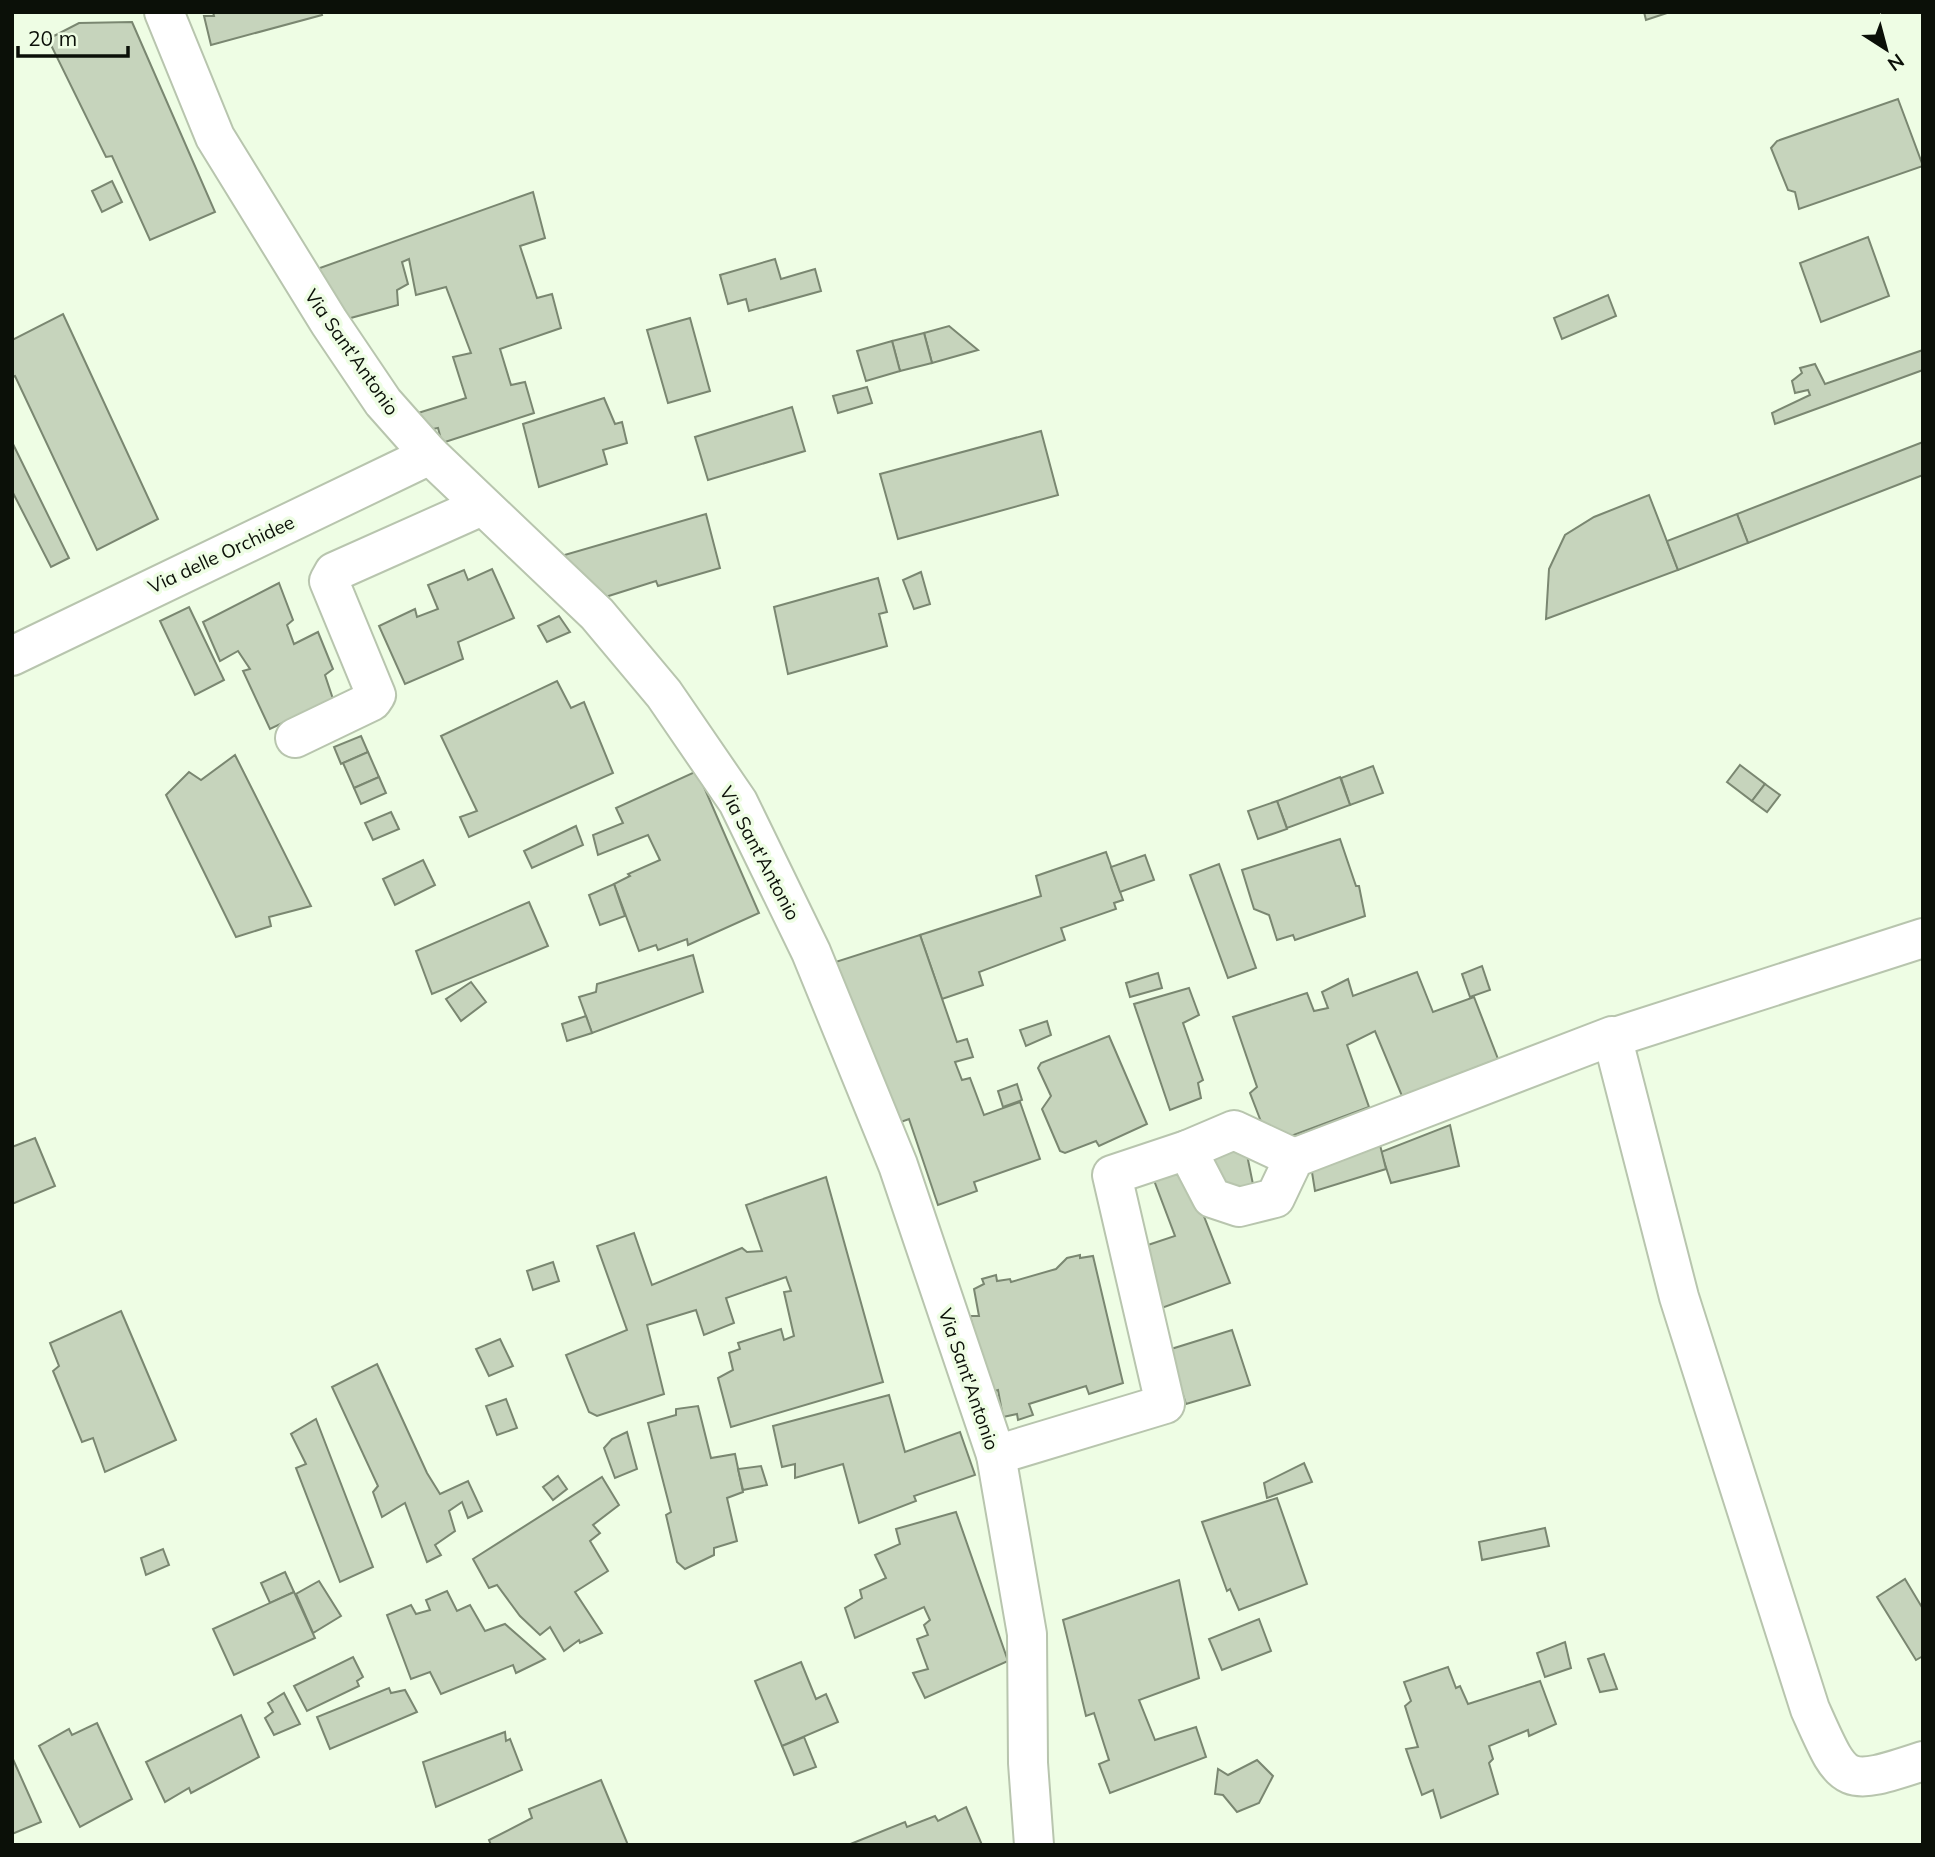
<svg xmlns="http://www.w3.org/2000/svg" width="1935" height="1857" viewBox="0 0 1935 1857" font-family="Mulish,sans-serif">
<style>
.building{fill:#c6d4bc;stroke:#7a8771;stroke-width:2}
.lines{fill:none;stroke-linecap:round;stroke-linejoin:round}
.minor-casing{stroke:#b8c5ae;stroke-width:42}
.minor{stroke:#fff;stroke-width:38}
.labels{text-anchor:middle;stroke-width:7;stroke-linejoin:round;paint-order:stroke}
.street-label{font-size:19px;fill:#0b1008;stroke:#eefde4}
</style>
<rect width="100%" height="100%" fill="#eefde4"/>
<g class="building">
<path d="M213,12H321L322,15L211,45L204,16H214Z"/>
<path d="M1644,12H1670L1646,20Z"/>
<path d="M132,22L215,212L150,240L112,156L106,157L48,39L79,23Z"/>
<path d="M1898,99L1923,166L1799,209L1795,192L1788,190L1771,148L1777,141Z"/>
<path d="M112,181L122,202L102,212L92,191Z"/>
<path d="M533,192L545,238L520,246L537,298L552,294L561,328L500,349L511,385L525,382L534,413L442,443L438,428L433,429L418,413L466,398L453,357L471,353L446,287L416,295L409,259L402,262L408,284L397,290L398,305L347,319L317,269Z"/>
<path d="M1868,237L1889,296L1821,322L1800,263Z"/>
<path d="M775,259L781,279L815,269L821,291L749,311L746,299L728,304L720,275Z"/>
<path d="M1608,295L1616,316L1562,339L1554,318Z"/>
<path d="M63,314L158,519L97,550L15,376L12,377V340Z"/>
<path d="M690,318L710,391L668,403L647,330Z"/>
<path d="M949,326L978,350L932,363L924,333Z"/>
<path d="M924,333L932,363L900,371L892,341Z"/>
<path d="M892,341L900,371L866,381L857,351Z"/>
<path d="M1923,350V370L1775,424L1772,413L1810,395L1808,390L1795,393L1792,381L1802,373L1800,368L1815,364L1825,384Z"/>
<path d="M867,387L872,403L838,413L833,396Z"/>
<path d="M604,398L615,424L622,422L627,443L603,450L607,464L539,487L523,424Z"/>
<path d="M792,407L805,451L708,480L695,437Z"/>
<path d="M1041,431L1058,495L898,539L880,474Z"/>
<path d="M12,442L69,558L51,567L12,491Z"/>
<path d="M1923,442V475L1748,543L1737,514Z"/>
<path d="M1649,495L1678,570L1546,619L1549,569L1565,535L1594,517Z"/>
<path d="M706,514L720,568L658,586L656,581L599,599L561,556Z"/>
<path d="M1737,514L1748,543L1678,570L1667,541Z"/>
<path d="M492,569L514,618L458,642L463,659L405,684L379,626L415,609L417,617L438,609L428,585L464,570L468,580Z"/>
<path d="M921,572L930,604L914,609L903,580Z"/>
<path d="M878,578L887,612L879,614L887,646L788,674L774,607Z"/>
<path d="M279,583L293,620L287,625L294,644L318,632L333,669L325,675L333,699L270,729L243,671L250,669L238,651L220,661L203,622Z"/>
<path d="M189,607L224,680L195,695L160,621Z"/>
<path d="M559,616L570,632L547,642L538,626Z"/>
<path d="M557,681L571,708L584,702L613,773L469,837L460,817L477,811L441,736Z"/>
<path d="M361,736L368,752L341,764L334,747Z"/>
<path d="M368,752L379,777L354,788L343,763Z"/>
<path d="M235,755L311,906L269,917L271,926L236,937L166,795L189,772L201,780Z"/>
<path d="M1740,765L1765,784L1752,801L1727,782Z"/>
<path d="M1373,766L1383,793L1350,805L1341,778Z"/>
<path d="M697,771L759,913L688,945L687,939L658,950L656,945L639,951L614,884L630,876L628,874L660,860L648,835L598,855L593,835L623,823L616,808Z"/>
<path d="M379,777L386,793L361,804L354,788Z"/>
<path d="M1340,777L1350,805L1287,828L1277,801Z"/>
<path d="M1765,784L1780,795L1767,812L1752,801Z"/>
<path d="M1277,801L1287,829L1258,839L1248,811Z"/>
<path d="M391,812L399,829L373,840L365,823Z"/>
<path d="M576,826L583,845L532,868L524,851Z"/>
<path d="M1340,839L1356,886H1359L1365,916L1295,940L1293,935L1277,940L1269,915L1254,909L1242,870Z"/>
<path d="M1106,852L1123,900L1114,903L1116,909L1061,928L1065,940L979,972L983,985L942,999L920,935L1041,896L1036,876Z"/>
<path d="M1145,855L1154,880L1120,892L1111,867Z"/>
<path d="M423,860L435,885L395,905L383,879Z"/>
<path d="M1219,864L1256,968L1228,978L1190,875Z"/>
<path d="M614,884L625,916L600,925L589,895Z"/>
<path d="M529,902L548,946L432,994L416,951Z"/>
<path d="M920,935L957,1042L967,1039L973,1057L955,1062L962,1080L970,1078L984,1115L1020,1102L1040,1159L974,1182L977,1191L938,1205L909,1119L898,1123L826,965Z"/>
<path d="M693,955L703,992L592,1033L579,997L596,992L597,984Z"/>
<path d="M1482,966L1490,990L1470,997L1462,974Z"/>
<path d="M1417,972L1433,1012L1474,997L1498,1059L1402,1096L1375,1031L1347,1045L1369,1107L1275,1142L1265,1132L1250,1093L1257,1087L1233,1017L1307,993L1314,1011L1328,1008L1322,992L1348,979L1353,996Z"/>
<path d="M1158,973L1162,988L1130,997L1126,983Z"/>
<path d="M471,982L486,1002L461,1021L446,999Z"/>
<path d="M1189,988L1199,1015L1183,1023L1203,1080L1198,1083L1201,1098L1170,1110L1134,1004Z"/>
<path d="M586,1016L592,1033L567,1041L562,1024Z"/>
<path d="M1047,1021L1051,1035L1026,1046L1020,1030Z"/>
<path d="M1109,1036L1147,1124L1099,1146L1096,1141L1065,1153L1060,1151L1042,1109L1051,1096L1038,1068L1041,1063Z"/>
<path d="M1017,1084L1022,1100L1003,1107L998,1091Z"/>
<path d="M1450,1125L1459,1166L1391,1183L1381,1152Z"/>
<path d="M1377,1133L1386,1169L1315,1191L1310,1160Z"/>
<path d="M35,1138L55,1186L12,1204V1147Z"/>
<path d="M1237,1146L1246,1150L1255,1194L1219,1196L1208,1152Z"/>
<path d="M1169,1172L1189,1178L1230,1283L1159,1309L1142,1247L1175,1236L1152,1175Z"/>
<path d="M826,1177L883,1382L731,1427L718,1378L733,1370L729,1353L740,1349L738,1343L781,1329L784,1340L794,1336L784,1292L791,1291L786,1277L726,1298L734,1323L704,1335L696,1310L647,1325L664,1394L597,1416L589,1412L566,1355L627,1330L597,1246L634,1233L652,1285L742,1248L747,1252L762,1251L746,1205Z"/>
<path d="M1080,1255V1258L1093,1256L1123,1383L1089,1394L1086,1386L1029,1404L1033,1415L1018,1420L1017,1414L1003,1417L998,1390L991,1392L970,1316H979L974,1289L984,1284L982,1279L996,1275L997,1281L1010,1279L1011,1282L1056,1269L1067,1258Z"/>
<path d="M553,1262L559,1281L533,1290L527,1271Z"/>
<path d="M121,1311L176,1440L105,1472L93,1438L82,1442L53,1371L59,1366L50,1343Z"/>
<path d="M1232,1330L1250,1385L1186,1404L1168,1350Z"/>
<path d="M500,1339L513,1366L489,1376L476,1349Z"/>
<path d="M377,1364L427,1473L440,1494L468,1481L482,1511L468,1518L462,1502L449,1511L455,1531L435,1545L441,1555L427,1562L405,1503L382,1517L373,1492L378,1486L332,1387Z"/>
<path d="M889,1395L905,1452L960,1432L975,1475L914,1496L916,1501L859,1523L843,1464L795,1478V1464L782,1467L773,1426Z"/>
<path d="M506,1399L517,1428L497,1435L486,1406Z"/>
<path d="M698,1406L711,1458L735,1454L743,1492L727,1498L737,1541L714,1548V1555L685,1569L677,1562L666,1515L671,1512L648,1423L676,1415V1409Z"/>
<path d="M316,1419L373,1567L340,1582L296,1468L306,1464L291,1434Z"/>
<path d="M627,1432L637,1469L615,1478L604,1448L612,1439Z"/>
<path d="M1304,1463L1312,1482L1267,1498L1264,1483Z"/>
<path d="M761,1466L767,1485L743,1490L738,1469Z"/>
<path d="M558,1476L567,1489L553,1500L543,1487Z"/>
<path d="M602,1477L619,1505L593,1525L600,1533L590,1541L608,1571L575,1592L602,1633L580,1643L579,1640L564,1651L550,1627L540,1635L520,1616L497,1585L489,1588L473,1559Z"/>
<path d="M1277,1498L1307,1584L1239,1610L1230,1589L1227,1591L1202,1522Z"/>
<path d="M956,1512L1008,1661L925,1698L913,1673L928,1669L917,1639L928,1635L924,1625L930,1620L924,1607L855,1638L845,1608L862,1598L860,1590L886,1578L875,1555L900,1544L896,1529Z"/>
<path d="M1545,1528L1549,1546L1482,1560L1479,1542Z"/>
<path d="M163,1549L169,1565L146,1575L141,1558Z"/>
<path d="M285,1572L294,1592L270,1603L261,1583Z"/>
<path d="M1905,1579L1923,1609V1656L1916,1660L1877,1597Z"/>
<path d="M1179,1580L1199,1678L1139,1700L1155,1740L1196,1727L1206,1757L1110,1793L1099,1764L1109,1760L1094,1713L1086,1716L1063,1620Z"/>
<path d="M319,1581L341,1616L313,1633L296,1594Z"/>
<path d="M447,1591L457,1611L470,1605L485,1631L505,1624L545,1659L516,1673L513,1665L441,1694L430,1672L411,1679L387,1615L411,1605L416,1614L430,1610L426,1600Z"/>
<path d="M294,1592L315,1638L234,1675L213,1629Z"/>
<path d="M1259,1619L1271,1651L1222,1670L1209,1639Z"/>
<path d="M1565,1642L1571,1668L1545,1677L1537,1653Z"/>
<path d="M1604,1654L1617,1689L1600,1692L1588,1659Z"/>
<path d="M353,1657L363,1677L357,1681L359,1686L307,1711L294,1686Z"/>
<path d="M801,1662L816,1699L826,1694L838,1722L782,1746L755,1681Z"/>
<path d="M1448,1667L1456,1688L1460,1686L1468,1704L1540,1681L1556,1724L1529,1736L1528,1730L1489,1746L1493,1759L1489,1763L1498,1794L1441,1818L1433,1790L1422,1795L1406,1749L1418,1747L1405,1706L1411,1701L1404,1682Z"/>
<path d="M389,1688L391,1693L405,1690L417,1712L330,1749L317,1717Z"/>
<path d="M284,1693L300,1724L274,1735L265,1718L273,1712L268,1703Z"/>
<path d="M241,1715L259,1757L191,1793L189,1788L165,1802L146,1762Z"/>
<path d="M97,1723L132,1799L80,1827L39,1746L69,1729L72,1735Z"/>
<path d="M505,1732L506,1741L510,1739L522,1770L436,1807L423,1762Z"/>
<path d="M804,1737L816,1767L794,1775L782,1746Z"/>
<path d="M12,1757L41,1822L12,1834Z"/>
<path d="M1257,1760L1273,1776L1259,1803L1237,1812L1223,1795L1215,1794L1218,1769L1228,1775Z"/>
<path d="M601,1780L628,1845H491L489,1840L532,1818L529,1809Z"/>
<path d="M966,1807L982,1845H848L905,1822L907,1827L935,1816L938,1821Z"/>
</g>
<g class="lines">
<defs>
<g id="minor">
<path d="M164,12L215,137L329,322L383,402L430,455L597,614L664,694L738,802L811,952L898,1165L996,1455L1027,1634L1028,1763L1034,1845"/>
<path d="M12,656L430,455"/>
<path d="M295,738L372,701L376,695L329,581L334,572L482,506"/>
<path d="M1618,1036L1923,938"/>
<path d="M1187,1150L1212,1198L1239,1207L1275,1198L1294,1158L1612,1036L1679,1297L1810,1709C1844,1785 1842,1788 1923,1761"/>
<path d="M996,1455L1165,1404L1112,1175L1187,1150L1234,1130L1294,1158"/>
</g>
</defs>
<use href="#minor" class="minor-casing"/>
<use href="#minor" class="minor"/>
</g>
<g class="labels">
<g class="street-label">
<text transform="translate(352 352) rotate(55)" y="7">Via Sant'Antonio</text>
<text transform="translate(221 554) rotate(-25)" y="7">Via delle Orchidee</text>
<text transform="translate(760 853) rotate(62)" y="7">Via Sant'Antonio</text>
<text transform="translate(969 1379) rotate(71)" y="7">Via Sant'Antonio</text>
</g>
</g>
<rect width="1935" height="1857" fill="none" stroke="#0b1008" stroke-width="28"/>
<g transform="translate(1886 49) rotate(144)" stroke="#eefde4" stroke-width="5" paint-order="stroke">
<path d="M0-5L12 26L0 18L-12 26Z" fill="#0b1008"/>
<text y="-10" font-size="19" font-weight="bold" text-anchor="middle" fill="#0b1008">N</text>
</g>
<path d="M18 46v10h110v-10" fill="none" stroke="#0b1008" stroke-width="3.5"/>
<text x="28" y="46" font-size="21" fill="#0b1008" stroke="#eefde4" stroke-width="5" paint-order="stroke">20 m</text>
</svg>
